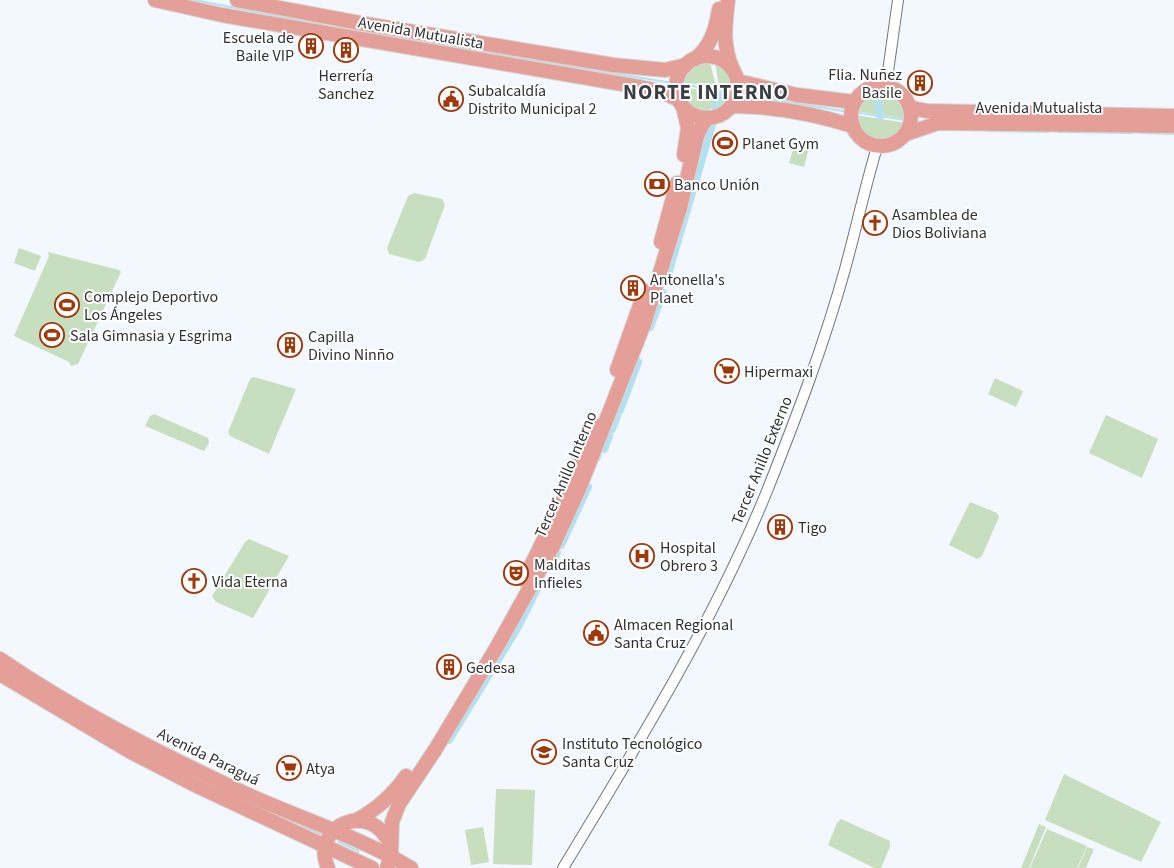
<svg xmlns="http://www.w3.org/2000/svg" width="1174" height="868" viewBox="0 0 1174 868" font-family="'Source Sans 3',sans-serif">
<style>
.green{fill:#c8dfbf}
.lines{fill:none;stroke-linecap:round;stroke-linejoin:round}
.stream{stroke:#b3e1f2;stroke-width:2}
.canal{stroke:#b3e1f2;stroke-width:8}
.minor-casing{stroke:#71767b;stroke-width:12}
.major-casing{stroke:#d5d6d6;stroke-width:16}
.minor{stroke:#fff;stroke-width:10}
.major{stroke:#e39f98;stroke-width:14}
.labels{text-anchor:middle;stroke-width:4;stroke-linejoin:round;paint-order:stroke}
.street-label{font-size:16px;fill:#2e3133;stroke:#fff}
.poi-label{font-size:16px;fill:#2e3133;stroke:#fff;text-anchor:start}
.district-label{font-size:21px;font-weight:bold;letter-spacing:1px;fill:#3a3f44;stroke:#fff}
</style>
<rect width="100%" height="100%" fill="#f2f8fe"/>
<g class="green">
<path d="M710,62L716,87L681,82C686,68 695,61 710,62Z"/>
<path d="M715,63C726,68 732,77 734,89L719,86Z"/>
<path d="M681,87L723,93L717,96L713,107L703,114C689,111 681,102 681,87Z"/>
<path d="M885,92C898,97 906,105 906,119L856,111C860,97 872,93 885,92Z"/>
<path d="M727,94L733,95L729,104L717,113L720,101Z"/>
<path d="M855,115L907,123C892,153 852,141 855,115Z"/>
<path d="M796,139L810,144L804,167L789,163Z"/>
<path d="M414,193L442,199L445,205L425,259L419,262L389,254L387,248L408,196Z"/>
<path d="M19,248L41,256L35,271L14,263Z"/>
<path d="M48,252L119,270L121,272L78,364L71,366L69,362L14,336L49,256Z"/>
<path d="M254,377L296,389L269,454L230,436L228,432L250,379Z"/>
<path d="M995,378L1023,391L1016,407L988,394Z"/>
<path d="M154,414L208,438L209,443L204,451L145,426L150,416Z"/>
<path d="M1106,415L1158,439L1142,478L1089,453Z"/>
<path d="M970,502L997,513L999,517L982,556L977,559L949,545Z"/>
<path d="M249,539L289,556L253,618L216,602L212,596L245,542Z"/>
<path d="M1064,774L1161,822L1141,862L1045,820Z"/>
<path d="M496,789L535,790L532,865L493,864Z"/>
<path d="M841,819L890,841V847L881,868H874L828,845L837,823Z"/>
<path d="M1039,824L1046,827L1029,868H1021Z"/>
<path d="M483,827L489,862L471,865L465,830Z"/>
<path d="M1047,829L1087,846L1077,868H1030Z"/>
<path d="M1087,847L1094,849L1086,868H1078Z"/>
</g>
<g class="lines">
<g class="stream">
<path d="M195,0L323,25"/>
<path d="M332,26L355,30"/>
<path d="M368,33L673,83"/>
<path d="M681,84L733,93"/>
<path d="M741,94L843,111"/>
<path d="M860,113L906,120"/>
<path d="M940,130H960"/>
<path d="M989,131L1048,132"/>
<path d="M1059,132L1132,133"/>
<path d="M1141,133L1174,134"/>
<path d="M599,460L601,455"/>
<path d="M260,808L320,834"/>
<path d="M339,842L358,851V856"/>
</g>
<g class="canal">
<path d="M878,94L880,116"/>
<path d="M715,113L717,100L726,92"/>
<path d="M666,281L713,121"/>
<path d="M650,327L663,293"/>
<path d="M620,410L638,362"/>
<path d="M612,429L617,416"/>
<path d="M604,449L609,436"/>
<path d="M561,545L588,487"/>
<path d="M552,562L557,553"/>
<path d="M449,740L518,627L539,585"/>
</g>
<defs>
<g id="minor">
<path d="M886,86L898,0"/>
<path d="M563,868C637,746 713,623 767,491C796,418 824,345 845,269C856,229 865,187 877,147"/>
</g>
<g id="major">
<path d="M155,0L222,15L640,87L660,91L679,100"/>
<path d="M237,0L360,23L613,65L665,70L686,65"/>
<path d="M728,0C725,26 722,45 733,70"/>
<circle cx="707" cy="87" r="31"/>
<path d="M695,59C711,46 716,29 719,9"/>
<path d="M737,81L797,95L854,102"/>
<circle cx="881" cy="116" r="30"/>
<path d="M731,106C774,106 812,113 853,126"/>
<path d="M683,107L688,128L684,155"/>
<path d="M911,108L927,111L1174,116"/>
<path d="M906,134L938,123L1174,126"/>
<path d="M661,242L677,183"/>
<path d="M617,370L645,291"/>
<path d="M524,580L570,486L595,425"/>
<path d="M0,659C76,711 159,753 242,792C298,818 358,836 411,868"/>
<path d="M0,674L129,751L197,786L372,868"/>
<path d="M357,820C377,809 393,795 406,776"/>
<path d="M328,868C309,825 372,799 390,845"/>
<path d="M387,868L391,856L392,822L399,804L435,750L498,645L553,546L579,489L644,324L680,208L697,136L702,125L708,118"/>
</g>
</defs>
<use href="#minor" class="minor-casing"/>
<use href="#major" class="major-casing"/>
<use href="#minor" class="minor"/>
<use href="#major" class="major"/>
</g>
<defs>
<symbol id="building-ring" viewBox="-11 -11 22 22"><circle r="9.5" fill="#fff" stroke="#9e390c" stroke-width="1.5"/><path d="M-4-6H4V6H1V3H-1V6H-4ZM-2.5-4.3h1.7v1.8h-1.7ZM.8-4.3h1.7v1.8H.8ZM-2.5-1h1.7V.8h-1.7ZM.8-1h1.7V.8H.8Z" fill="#9e390c"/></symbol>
<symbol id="civic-ring" viewBox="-11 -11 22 22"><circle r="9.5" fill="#fff" stroke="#9e390c" stroke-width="1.5"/><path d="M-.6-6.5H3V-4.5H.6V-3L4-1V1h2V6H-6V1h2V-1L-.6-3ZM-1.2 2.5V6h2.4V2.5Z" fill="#9e390c"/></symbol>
<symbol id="stadium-ring" viewBox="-11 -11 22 22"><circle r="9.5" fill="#fff" stroke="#9e390c" stroke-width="1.5"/><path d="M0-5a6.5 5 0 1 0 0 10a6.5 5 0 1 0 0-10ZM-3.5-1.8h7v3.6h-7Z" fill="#9e390c"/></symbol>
<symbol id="bank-ring" viewBox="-11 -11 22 22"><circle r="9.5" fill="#fff" stroke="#9e390c" stroke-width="1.5"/><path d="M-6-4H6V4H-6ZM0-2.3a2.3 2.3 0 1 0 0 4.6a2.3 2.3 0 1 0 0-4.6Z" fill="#9e390c"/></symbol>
<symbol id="church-ring" viewBox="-11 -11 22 22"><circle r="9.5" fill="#fff" stroke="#9e390c" stroke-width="1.5"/><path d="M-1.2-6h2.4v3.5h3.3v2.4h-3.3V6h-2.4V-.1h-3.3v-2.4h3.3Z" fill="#9e390c"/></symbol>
<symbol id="supermarket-ring" viewBox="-11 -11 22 22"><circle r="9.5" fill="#fff" stroke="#9e390c" stroke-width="1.5"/><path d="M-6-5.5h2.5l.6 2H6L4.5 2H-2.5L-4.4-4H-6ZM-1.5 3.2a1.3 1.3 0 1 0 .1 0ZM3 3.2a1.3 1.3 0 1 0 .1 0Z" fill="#9e390c"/></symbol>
<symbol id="hospital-ring" viewBox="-11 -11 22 22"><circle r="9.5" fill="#fff" stroke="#9e390c" stroke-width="1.5"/><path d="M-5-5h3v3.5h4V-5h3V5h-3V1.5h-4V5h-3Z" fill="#9e390c"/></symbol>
<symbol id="theatre-ring" viewBox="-11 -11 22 22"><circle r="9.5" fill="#fff" stroke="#9e390c" stroke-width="1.5"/><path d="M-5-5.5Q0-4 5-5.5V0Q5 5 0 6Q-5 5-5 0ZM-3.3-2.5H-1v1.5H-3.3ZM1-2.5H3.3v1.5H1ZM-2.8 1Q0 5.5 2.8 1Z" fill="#9e390c"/></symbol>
<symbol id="university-ring" viewBox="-11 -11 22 22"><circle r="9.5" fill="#fff" stroke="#9e390c" stroke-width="1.5"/><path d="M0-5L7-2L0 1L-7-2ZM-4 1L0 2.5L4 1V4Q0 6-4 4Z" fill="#9e390c"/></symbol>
</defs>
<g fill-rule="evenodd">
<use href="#building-ring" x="297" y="32" width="28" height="28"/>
<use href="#building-ring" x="332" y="36" width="28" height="28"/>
<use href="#building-ring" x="906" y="69" width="28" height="28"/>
<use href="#civic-ring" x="437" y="85" width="28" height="28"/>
<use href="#stadium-ring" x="711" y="129" width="28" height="28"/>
<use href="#bank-ring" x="643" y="170" width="28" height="28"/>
<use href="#church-ring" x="861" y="209" width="28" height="28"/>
<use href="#building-ring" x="619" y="274" width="28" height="28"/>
<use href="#stadium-ring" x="53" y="291" width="28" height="28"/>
<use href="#stadium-ring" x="38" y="321" width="28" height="28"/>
<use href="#building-ring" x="276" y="331" width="28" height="28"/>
<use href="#supermarket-ring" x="713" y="357" width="28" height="28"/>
<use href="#building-ring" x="766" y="513" width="28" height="28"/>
<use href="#hospital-ring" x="628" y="542" width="28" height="28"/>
<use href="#theatre-ring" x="502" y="559" width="28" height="28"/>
<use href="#church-ring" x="180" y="567" width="28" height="28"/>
<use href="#civic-ring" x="582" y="619" width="28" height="28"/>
<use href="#building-ring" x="435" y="653" width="28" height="28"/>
<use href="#university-ring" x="530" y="738" width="28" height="28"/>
<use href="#supermarket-ring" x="275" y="754" width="28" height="28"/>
</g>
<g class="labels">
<g class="street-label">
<text transform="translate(421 32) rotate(10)" y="6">Avenida Mutualista</text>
<text x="1039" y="113">Avenida Mutualista</text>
<text transform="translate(761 460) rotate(-68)" y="6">Tercer Anillo Externo</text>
<text transform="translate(565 474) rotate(-67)" y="6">Tercer Anillo Interno</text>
<text transform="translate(209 756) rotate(26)" y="6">Avenida Paraguá</text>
</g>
<g class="poi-label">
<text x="294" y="43" text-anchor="end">Escuela de<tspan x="294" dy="18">Baile VIP</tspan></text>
<text x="902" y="80" text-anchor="end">Flia. Nuñez<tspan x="902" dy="18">Basile</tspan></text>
<text x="346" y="81" text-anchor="middle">Herrería<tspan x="346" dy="18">Sanchez</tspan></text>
<text x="468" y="96">Subalcaldía<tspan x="468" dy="18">Distrito Municipal 2</tspan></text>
<text x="742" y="149">Planet Gym</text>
<text x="674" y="190">Banco Unión</text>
<text x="892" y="220">Asamblea de<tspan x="892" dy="18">Dios Boliviana</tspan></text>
<text x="650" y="285">Antonella's<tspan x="650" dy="18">Planet</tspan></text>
<text x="84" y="302">Complejo Deportivo<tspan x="84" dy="18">Los Ángeles</tspan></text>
<text x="70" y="341">Sala Gimnasia y Esgrima</text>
<text x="308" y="342">Capilla<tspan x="308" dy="18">Divino Ninño</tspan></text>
<text x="744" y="377">Hipermaxi</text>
<text x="798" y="533">Tigo</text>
<text x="660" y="553">Hospital<tspan x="660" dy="18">Obrero 3</tspan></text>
<text x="534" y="570">Malditas<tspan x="534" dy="18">Infieles</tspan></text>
<text x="212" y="587">Vida Eterna</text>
<text x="614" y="630">Almacen Regional<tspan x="614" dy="18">Santa Cruz</tspan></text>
<text x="466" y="673">Gedesa</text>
<text x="562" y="749">Instituto Tecnológico<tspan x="562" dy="18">Santa Cruz</tspan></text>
<text x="306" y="774">Atya</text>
</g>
<g class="district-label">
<text x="706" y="99">NORTE INTERNO</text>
</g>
</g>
</svg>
